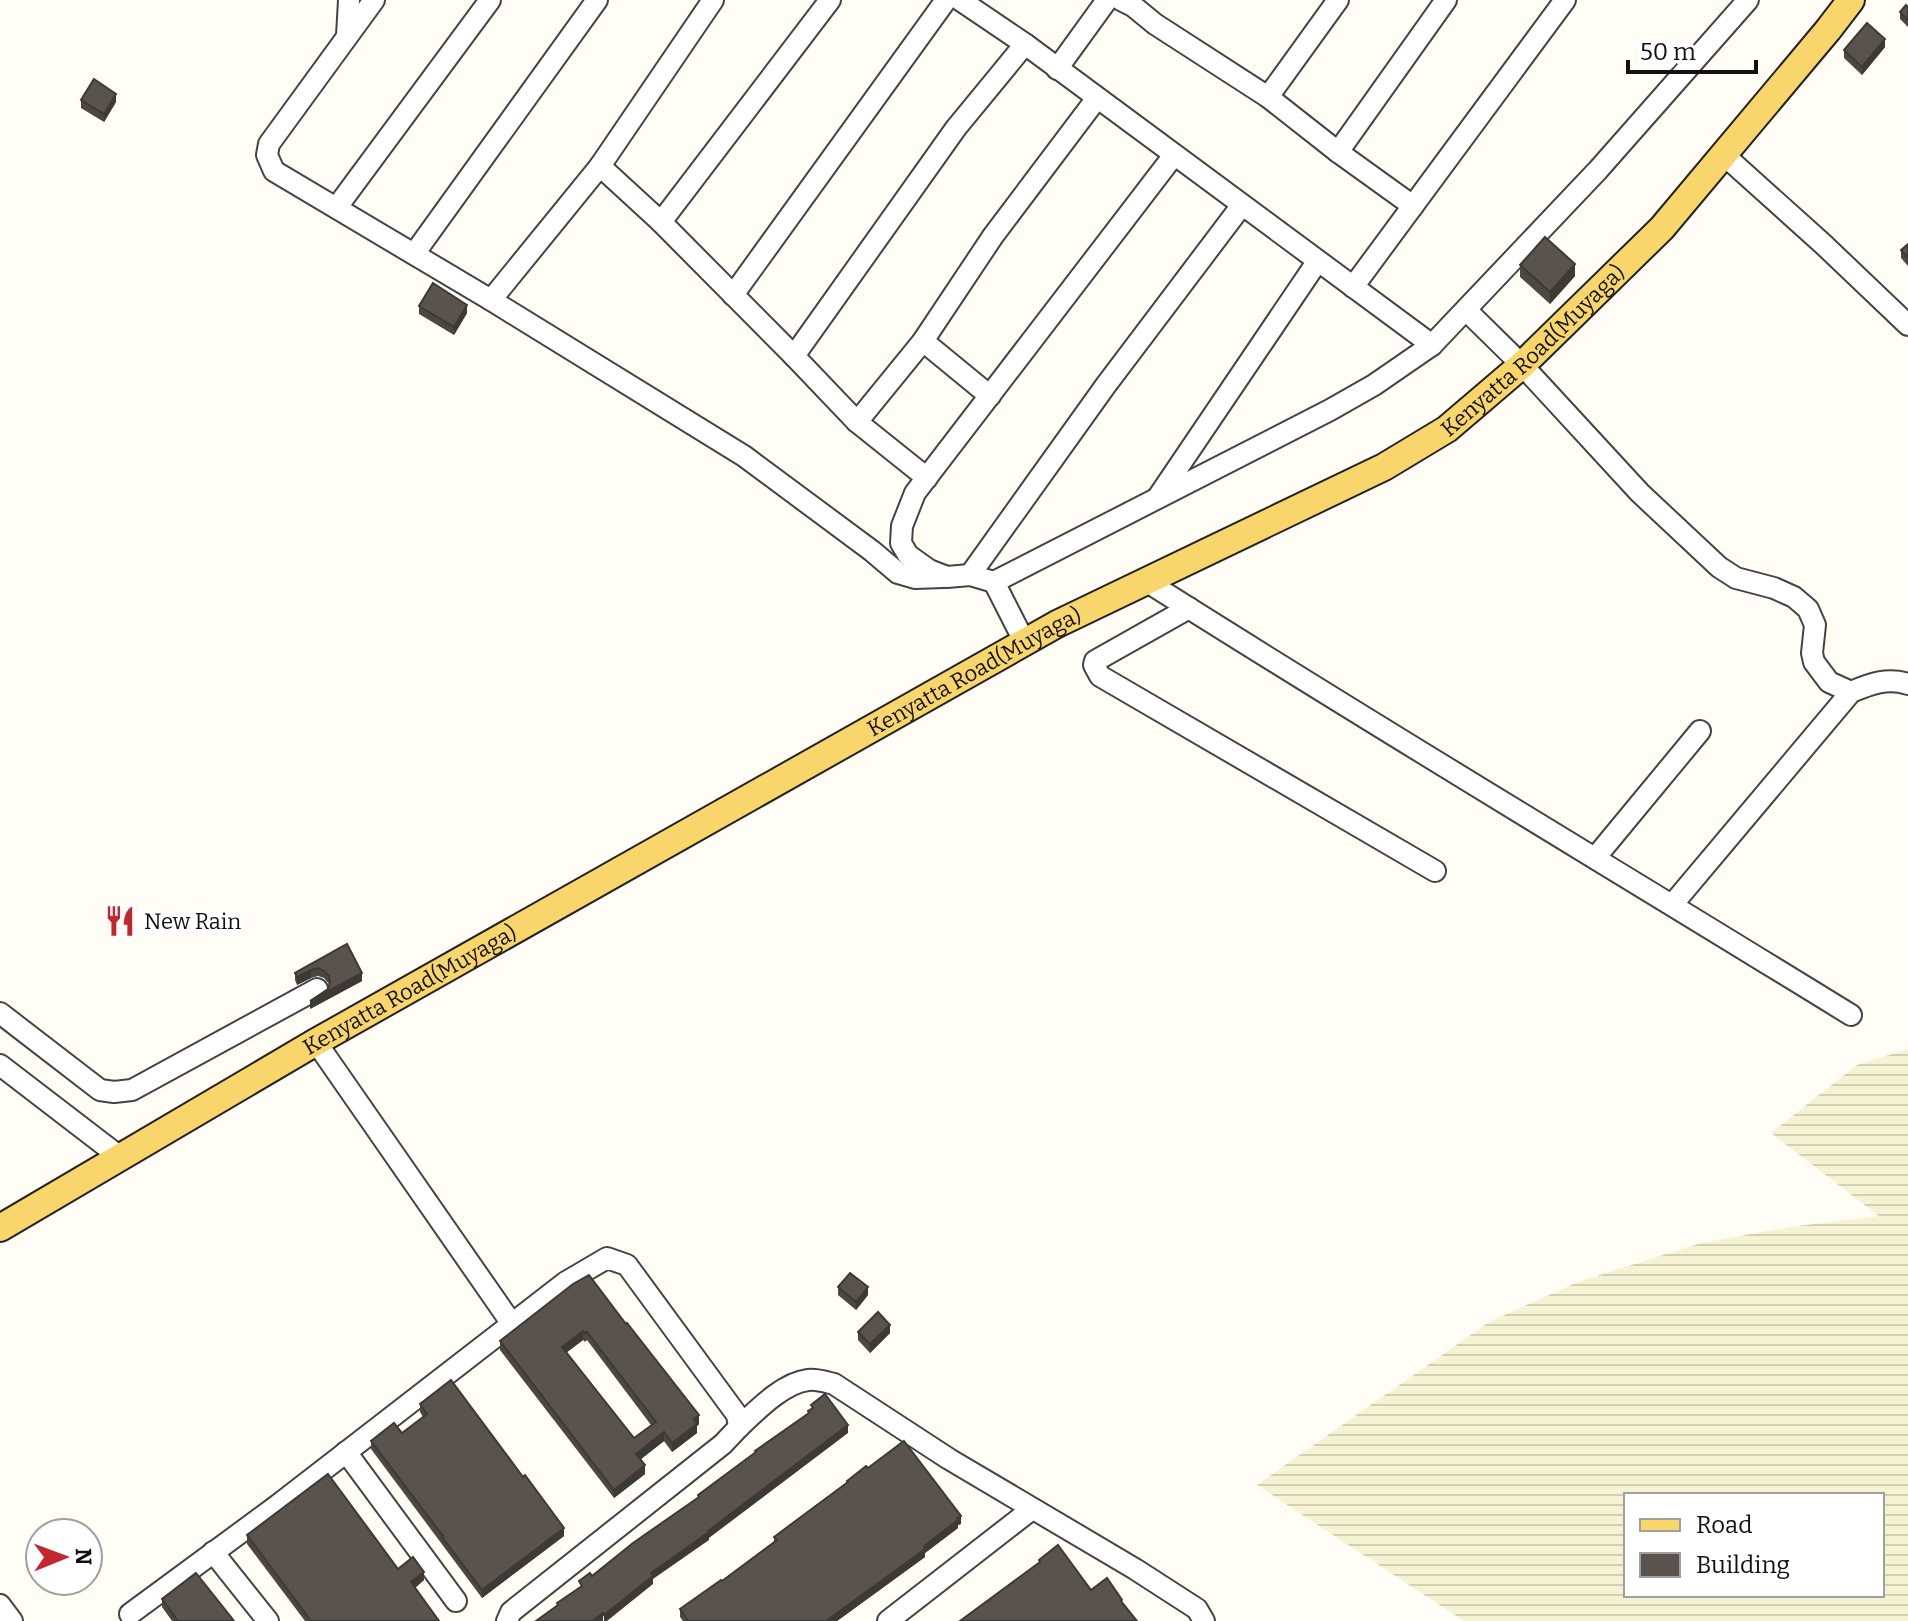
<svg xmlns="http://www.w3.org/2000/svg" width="1908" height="1621" viewBox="0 0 1908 1621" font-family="Bitter,serif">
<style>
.farmland{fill:url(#farmland-rules);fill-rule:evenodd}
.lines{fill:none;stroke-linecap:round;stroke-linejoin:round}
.minor-casing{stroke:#444;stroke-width:24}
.major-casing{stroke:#222;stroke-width:30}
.minor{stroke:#fff;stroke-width:20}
.major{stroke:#f9d66b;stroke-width:26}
.wall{fill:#4d4742;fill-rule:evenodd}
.shaded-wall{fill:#3f3936}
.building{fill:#5a524d;stroke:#3f3936;stroke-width:2;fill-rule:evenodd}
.labels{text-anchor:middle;stroke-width:8;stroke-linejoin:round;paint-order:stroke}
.street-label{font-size:22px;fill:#111;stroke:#fff}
.poi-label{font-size:22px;fill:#111;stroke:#fff;text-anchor:start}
</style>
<defs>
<pattern id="farmland-rules" width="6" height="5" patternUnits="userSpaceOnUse" patternTransform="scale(2)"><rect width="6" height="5" fill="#f6f3d4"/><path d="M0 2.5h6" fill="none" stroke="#d2cfb5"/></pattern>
</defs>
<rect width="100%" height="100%" fill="#fffdf5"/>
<path class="farmland" d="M1908,1049V1621H1464L1257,1485L1489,1322L1578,1282L1701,1243L1790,1227L1879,1216L1771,1133L1857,1065ZM1626,1495H1882V1595H1626Z"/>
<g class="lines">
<defs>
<g id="minor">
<path d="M374,0L269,144L267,155L274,171L491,300L744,456L872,551L898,573L915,578L943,577"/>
<path d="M713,0L600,166L661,222L794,356L857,422L927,478"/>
<path d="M960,0L1025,44L1432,345"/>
<path d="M1121,0L1133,6L1155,24L1268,97L1338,152L1413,206"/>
<path d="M347,36L349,0"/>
<path d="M1057,69L1107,0"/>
<path d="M1268,97L1338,0"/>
<path d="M1338,152L1446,0"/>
<path d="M1174,155L915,493L902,526L901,543L908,555L929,570L947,577L970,575L994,582L1330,410L1374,385L1432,345L1598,170L1748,0"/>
<path d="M1724,155L1823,244L1908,325"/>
<path d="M337,207L490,0"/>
<path d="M661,222L830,0"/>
<path d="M414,254L597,0"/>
<path d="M1353,287L1565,0"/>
<path d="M733,295L946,0"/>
<path d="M491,300L600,166"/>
<path d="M1466,310L1522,365L1640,493L1719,567L1736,578L1774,588L1794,597L1808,609L1815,625L1812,653L1814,662L1829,682L1851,692"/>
<path d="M923,341L990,396"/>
<path d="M794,356L956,128L1025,44"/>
<path d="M857,422L923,341L993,236L1097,98"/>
<path d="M1158,497L1317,262"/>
<path d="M970,575L1106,385L1242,205"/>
<path d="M1146,581C1379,729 1616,870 1851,1015"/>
<path d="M994,582L1025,643"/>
<path d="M1189,608L1095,661L1094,665L1100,676L1435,871"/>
<path d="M1595,858L1700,731"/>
<path d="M1672,905L1851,692C1870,684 1888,677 1908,684"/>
<path d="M0,1013L100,1090L114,1092L132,1090L317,989"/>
<path d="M316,1042L512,1324"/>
<path d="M0,1065L120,1157"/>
<path d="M739,1427C757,1410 783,1383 808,1380C817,1379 826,1382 834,1384L949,1459L1135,1569L1197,1609L1204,1621"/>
<path d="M346,1452L456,1601"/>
<path d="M213,1552L268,1621"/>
<path d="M0,1605L12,1621"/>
<path d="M130,1614L278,1505L566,1282L607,1258L627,1265L737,1415L739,1427L723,1444L511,1612L507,1621"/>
<path d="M888,1621L1032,1509"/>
</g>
<g id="major">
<path id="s1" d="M0,1228L316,1042L1057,624L1384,467L1447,429L1522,365L1662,228L1828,30L1851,0"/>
</g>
</defs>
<use href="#minor" class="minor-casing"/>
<use href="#major" class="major-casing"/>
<use href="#minor" class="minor"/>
<use href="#major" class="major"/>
</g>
<g class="wall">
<path d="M1908,7V27L1900,19V12Z"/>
<path d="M1885,47L1862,75L1844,58V50Z"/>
<path d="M81,100L116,102L104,122L81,108Z"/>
<path d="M1908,244V266L1901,258V250Z"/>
<path d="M1520,265L1575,276L1550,304L1520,277Z"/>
<path d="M419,306L467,313L454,335L419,314Z"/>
<path d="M347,944L362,981L310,1009L328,989L329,984L324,978L318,976L311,978L297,985L295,980V973Z"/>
<path d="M573,1284L699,1424L697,1426V1433L672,1452L664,1441L641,1459L645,1474L614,1498L500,1350V1341ZM583,1340L585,1342L587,1340L651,1425L634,1438L567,1352Z"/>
<path d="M838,1287L868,1295L856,1310L838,1295Z"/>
<path d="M858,1332L890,1333L870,1353L858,1340Z"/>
<path d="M420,1404L564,1536L482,1598L371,1449V1441L402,1433L423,1417L420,1412Z"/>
<path d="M868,1468L961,1524L958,1525V1528L925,1553V1557L837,1621H683L680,1617V1609L722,1581L774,1542V1537L847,1483V1481Z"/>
<path d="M247,1535L398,1569L424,1580L415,1588L439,1621H305L247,1544Z"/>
<path d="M162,1599L234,1621H172L162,1607Z"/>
</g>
<g class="shaded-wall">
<path d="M1885,39V47L1862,75V67Z"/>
<path d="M116,94V102L104,122V114Z"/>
<path d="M1575,264V276L1550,304V292Z"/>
<path d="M467,305V313L454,335V327Z"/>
<path d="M311,970V978L297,985V977Z"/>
<path d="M362,973V981L310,1009V1001Z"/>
<path d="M868,1287V1295L856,1310V1302Z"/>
<path d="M890,1325V1333L870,1353V1344Z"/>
<path d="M583,1331V1340L562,1356V1347Z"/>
<path d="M699,1415V1424L697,1426V1433L672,1452V1443Z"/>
<path d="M848,1425V1433L709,1538V1540L653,1579V1584L607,1621H604V1615L651,1573Z"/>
<path d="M664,1432V1441L636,1463V1454Z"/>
<path d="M645,1465V1474L614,1498V1490Z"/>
<path d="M961,1516V1524L958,1525V1528L925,1553V1557L837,1621H826L924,1546Z"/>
<path d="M564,1528V1536L482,1598V1590Z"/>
<path d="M424,1572V1580L411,1591V1582Z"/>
<path d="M603,1613V1621H592Z"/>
</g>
<g class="building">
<path d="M1906,5L1908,7V20L1900,12Z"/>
<path d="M1867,23L1885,39L1862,67L1844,50Z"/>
<path d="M94,79L116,94L104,114L81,100Z"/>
<path d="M1545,237L1575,264L1550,292L1520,265Z"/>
<path d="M1908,244V258L1901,250Z"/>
<path d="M433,283L467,305L454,327L419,306Z"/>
<path d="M347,944L362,973L310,1001L328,989L330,982L329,976L324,971L318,968L311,970L297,977L295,973Z"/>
<path d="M850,1273L868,1287L856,1302L838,1287Z"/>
<path d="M589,1275L626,1324L627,1323L699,1415L694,1419L697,1424L672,1443L664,1432L636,1454L645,1465L614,1490L500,1341L573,1284ZM583,1331L585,1333L587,1332L656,1422L634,1438L562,1347Z"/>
<path d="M878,1312L890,1325L870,1344L858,1332Z"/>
<path d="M451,1380L523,1477L525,1475L564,1528L482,1590L442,1537L443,1536L371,1441L394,1423L402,1433L427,1414L420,1404Z"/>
<path d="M825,1394L848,1425L708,1531L709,1532L651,1573L653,1576L604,1615L603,1613L592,1621H536L558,1605L557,1603L582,1586L579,1581L590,1573L592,1576L633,1543L699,1497L698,1495L756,1452L755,1451L809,1413L808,1411L813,1408L811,1405Z"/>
<path d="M904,1441L961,1516L957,1518L958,1520L924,1546L925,1549L826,1621H688L680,1609L721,1580L722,1581L777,1540L774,1537L848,1482L847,1481L866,1466L868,1468Z"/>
<path d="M328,1474L398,1569L413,1557L424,1572L411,1582L439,1621H311L247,1535Z"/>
<path d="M1058,1545L1091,1590L1107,1578L1122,1600L1121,1601L1137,1621H960L1040,1562L1039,1560Z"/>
<path d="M196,1573L231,1617L234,1621H178L162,1599Z"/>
</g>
<defs>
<symbol id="restaurant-bare" viewBox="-9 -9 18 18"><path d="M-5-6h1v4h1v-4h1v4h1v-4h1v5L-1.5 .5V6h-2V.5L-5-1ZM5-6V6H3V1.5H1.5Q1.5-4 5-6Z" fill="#c4262e" stroke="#fff" stroke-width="2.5" paint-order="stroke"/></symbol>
</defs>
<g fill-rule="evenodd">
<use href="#restaurant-bare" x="98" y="899" width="44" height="44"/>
</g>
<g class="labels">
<g class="street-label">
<text dy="8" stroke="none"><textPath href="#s1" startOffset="1770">Kenyatta Road(Muyaga)</textPath></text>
<text dy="8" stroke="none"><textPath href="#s1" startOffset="1122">Kenyatta Road(Muyaga)</textPath></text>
<text dy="8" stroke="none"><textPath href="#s1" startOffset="474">Kenyatta Road(Muyaga)</textPath></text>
</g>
<g class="poi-label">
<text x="144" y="929">New Rain</text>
</g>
</g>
<rect x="1624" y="1493" width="260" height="104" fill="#ffffff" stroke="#a0a0a0" stroke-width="2"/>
<rect x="1640" y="1519" width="40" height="12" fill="#f9d66b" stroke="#a0a0a0" stroke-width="2"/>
<text x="1696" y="1533" font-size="24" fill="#111111">Road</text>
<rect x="1640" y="1553" width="40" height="24" fill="#5a524d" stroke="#a0a0a0" stroke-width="2"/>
<text x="1696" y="1573" font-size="24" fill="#111111">Building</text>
<g transform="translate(64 1557) rotate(89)"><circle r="38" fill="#ffffff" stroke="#a0a0a0" stroke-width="2"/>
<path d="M0-6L14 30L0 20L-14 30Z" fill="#c4262e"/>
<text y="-12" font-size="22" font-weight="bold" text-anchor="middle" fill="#111111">N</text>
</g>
<path d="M1628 60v12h128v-12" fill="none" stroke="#111111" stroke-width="4"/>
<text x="1640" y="60" font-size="24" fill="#111111" stroke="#ffffff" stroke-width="6" paint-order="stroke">50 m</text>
</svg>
